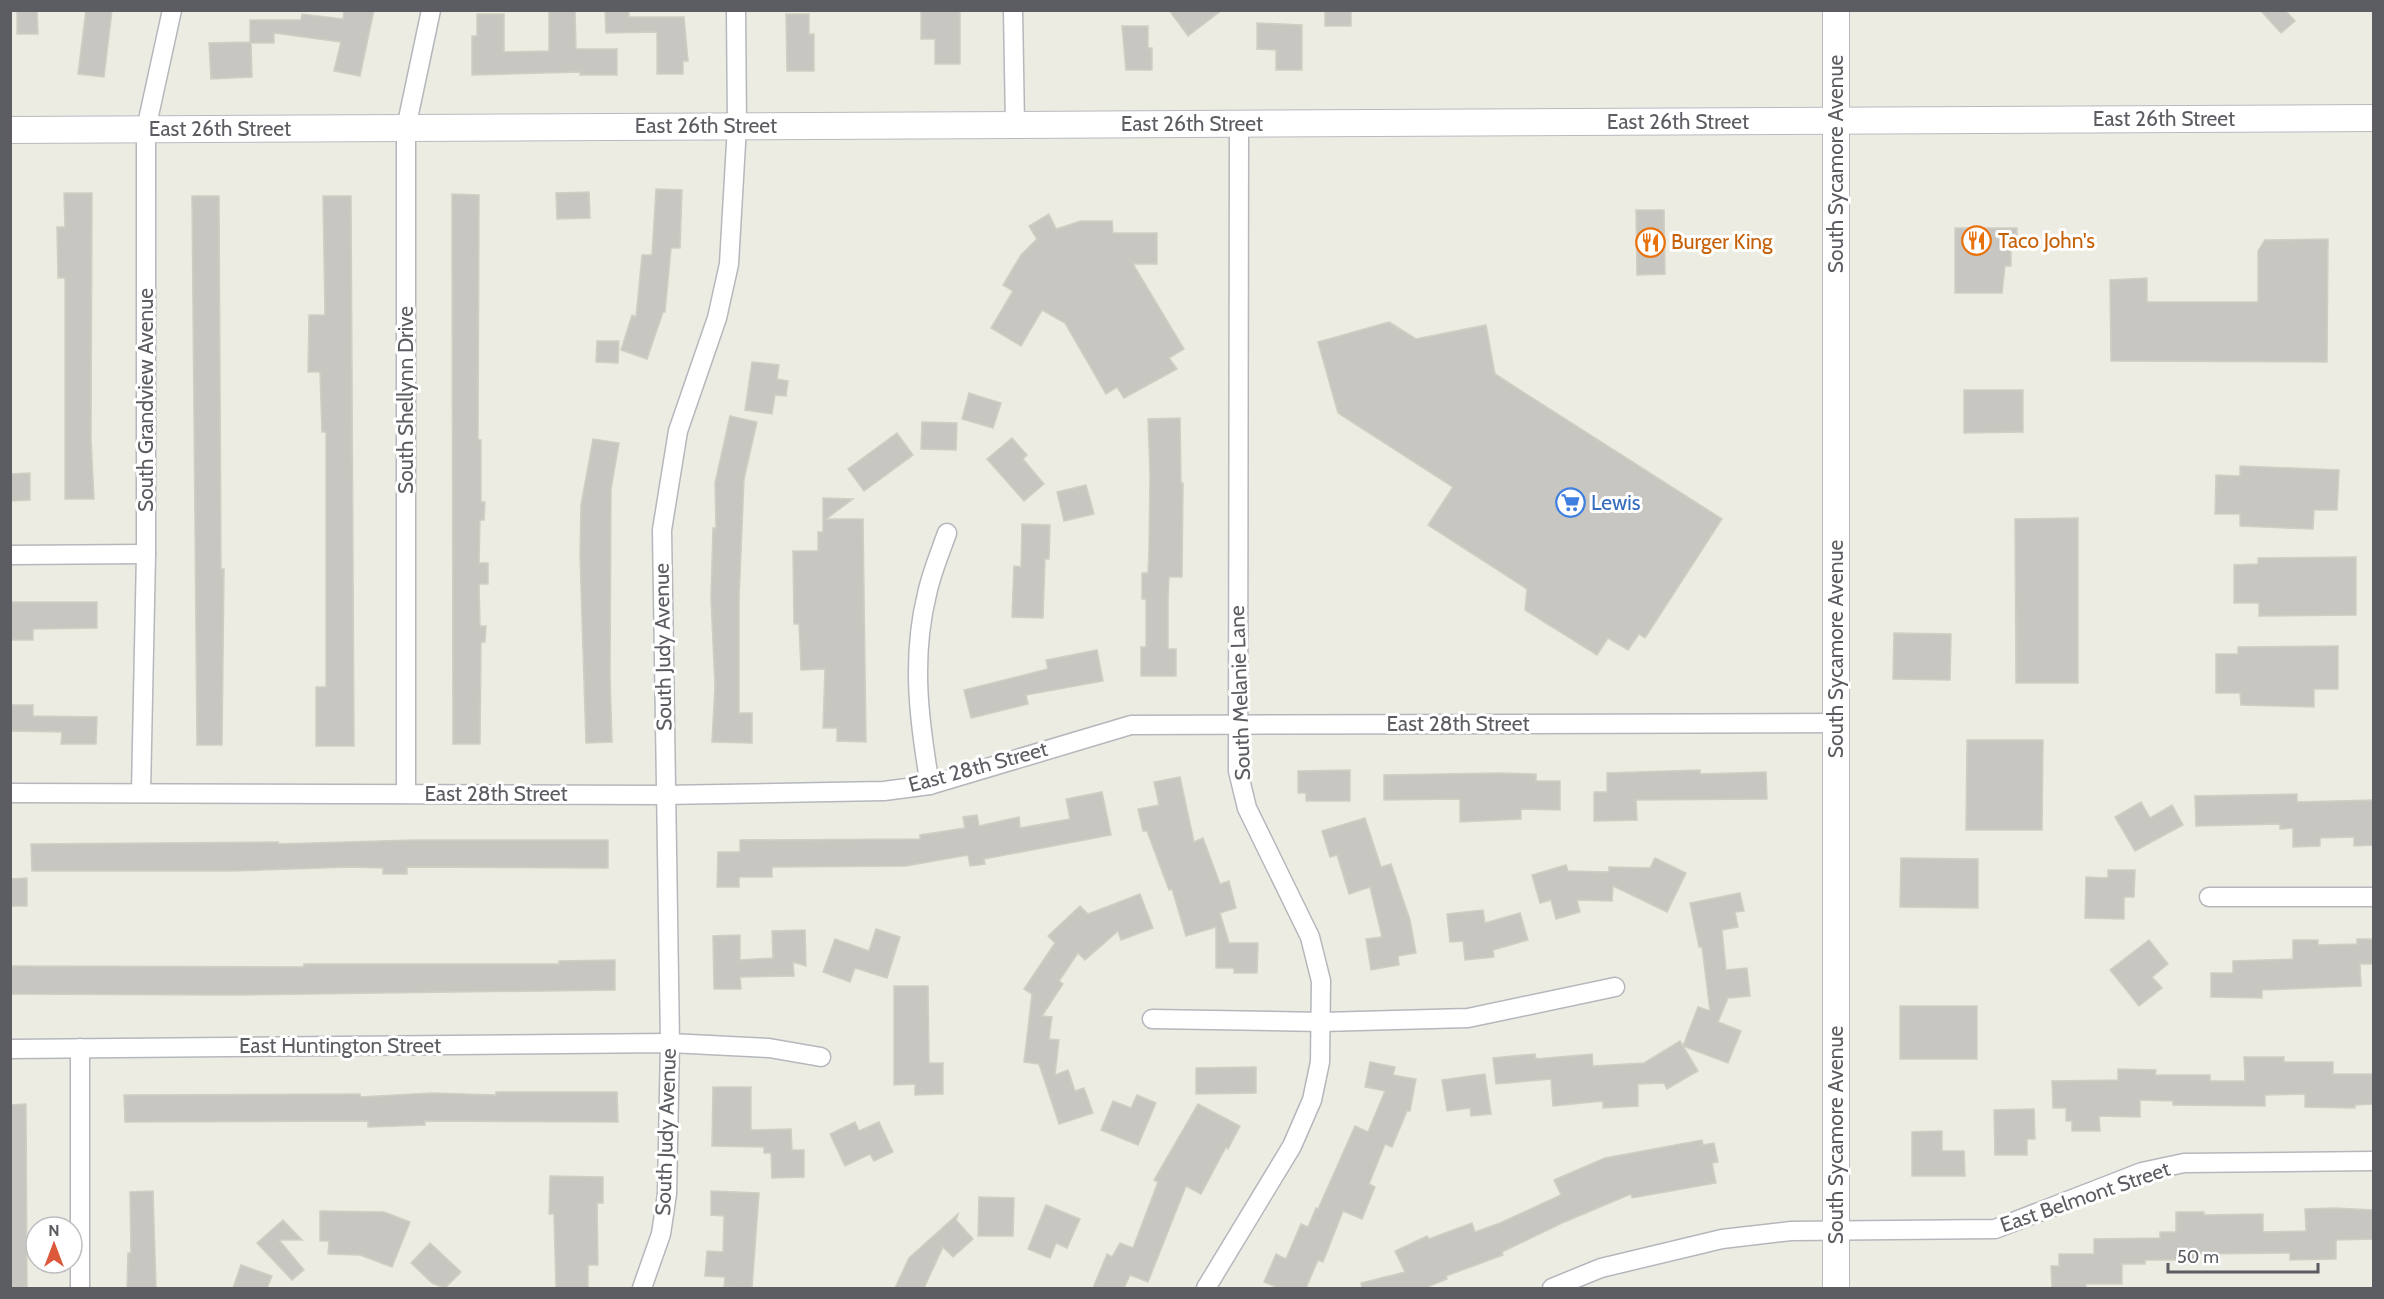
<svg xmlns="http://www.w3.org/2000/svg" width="2384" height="1299" viewBox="0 0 2384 1299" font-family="Cabin,sans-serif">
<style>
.building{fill:#c8c6c0;stroke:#d1cec2;stroke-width:1.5}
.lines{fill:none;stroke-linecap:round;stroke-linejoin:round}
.minor-casing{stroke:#b5b7bc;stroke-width:21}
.secondary-casing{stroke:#b8bac0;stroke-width:28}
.minor{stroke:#fff;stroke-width:18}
.secondary{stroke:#fff;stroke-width:26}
.labels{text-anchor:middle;stroke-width:6;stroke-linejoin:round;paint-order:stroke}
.street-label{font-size:21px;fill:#5b5d62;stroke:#fff}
.food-label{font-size:21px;fill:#c56008;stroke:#fff;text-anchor:start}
.shop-label{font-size:21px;fill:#366cbe;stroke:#fff;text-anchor:start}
</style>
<rect width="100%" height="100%" fill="#edece3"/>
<g class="building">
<path d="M17,10H37L38,34H17Z"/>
<path d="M86,10H112L104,77L78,74Z"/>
<path d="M344,10H374L360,76L334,71L341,42L274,33V43H251L252,77L211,79L209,43L250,42V20H301L302,14L343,19Z"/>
<path d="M549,10H575L576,49H617V75H580V72L472,75V36H477V14H504V52L549,51Z"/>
<path d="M605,10H629V17H684L688,61H683V74H657V32L606,33Z"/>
<path d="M1169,10H1222L1188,36Z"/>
<rect x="1325" y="10" width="26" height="16"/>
<path d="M2260,10H2285L2295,21L2281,33Z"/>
<path d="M921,11H960V64H935V39H921Z"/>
<path d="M786,14H809V34H814V71H787Z"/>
<path d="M1257,23L1302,25V70H1276V50L1257,49Z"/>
<path d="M1122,26H1148V48H1152V70H1126Z"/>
<path d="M656,189L682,190L680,248H671L665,312H663L647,359L621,350L632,315L636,317L642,255H652Z"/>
<path d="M589,192L590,218L557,219L556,193Z"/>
<path d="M64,193H92L91,439L94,499H65V278H58L57,227H65Z"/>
<path d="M452,194L479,195L478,440H481V502H485L484,520H480L479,563H488V584H479L480,626H486L485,642H481L480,744H453Z"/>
<path d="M192,196H219L221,569H224L222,745H197Z"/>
<path d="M323,196H351L354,746H316V687H326V432H322L320,372H308L309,315H325Z"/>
<path d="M1636,210H1664L1665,274L1637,275Z"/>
<path d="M1049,214L1056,229L1081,221H1112L1113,233H1157V264H1133L1184,349L1169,358L1177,369L1124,398L1117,387L1106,394L1065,323L1042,310L1021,346L991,328L1013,291L1003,285L1021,255L1037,239L1029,226Z"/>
<path d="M1955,228H2017V249H2011V266H2005L2002,293H1955Z"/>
<path d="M2328,239L2327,362L2111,361L2110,280L2147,278V302H2258V251L2265,240Z"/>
<path d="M1389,322L1416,339L1486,325L1495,374L1722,519L1645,638L1639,634L1628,650L1608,638L1597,655L1525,610L1527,589L1428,525L1453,487L1338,413L1318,342Z"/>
<path d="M597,341H619L618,363L596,362Z"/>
<path d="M752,362L779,365L777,379L788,381L786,396L775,395L772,414L745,410Z"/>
<path d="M1964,390H2023V432L1964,433Z"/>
<path d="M969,393L1001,403L993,428L962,419Z"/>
<path d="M730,416L757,422L744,479L739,599V713H752V743L712,742L715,686L711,598L713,528H716L715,483Z"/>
<path d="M1180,418L1181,483H1183L1182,577H1169L1168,599V649H1176V676H1141V647H1146V599H1142V573H1148L1149,550L1150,474L1148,419Z"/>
<path d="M922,422L957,423L956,450L921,449Z"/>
<path d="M897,433L913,455L864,491L848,469Z"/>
<path d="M1012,438L1027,455L1023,459L1044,484L1024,501L987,459Z"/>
<path d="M593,439L619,443L611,489L610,677L612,742L586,743L580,555L581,505Z"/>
<path d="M2240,466L2339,470L2337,510H2314L2313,529L2240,526V514H2215L2216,475L2240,476Z"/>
<path d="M30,473V500L10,501V474Z"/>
<path d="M1086,485L1094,514L1064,521L1057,492Z"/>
<path d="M823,498L853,499L826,519H863L866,742L837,741V728H823L825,669L801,670L799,624H794L793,551H818V532H823Z"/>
<path d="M2078,518V683H2016L2015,519Z"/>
<path d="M1022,524L1050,525L1049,559H1045L1043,618L1012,617L1014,566L1021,567Z"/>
<path d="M2356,557V615L2259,616V603H2234V565L2258,564V558Z"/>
<path d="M10,602H97V628L33,629V640H10Z"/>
<path d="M1894,633L1951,634L1950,680L1893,679Z"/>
<path d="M2338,646V689H2314V707L2241,705L2240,693H2216V654H2238V647Z"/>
<path d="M1097,650L1103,681L1026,695L1028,704L971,718L964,690L1048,669L1046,660Z"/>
<path d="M10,705H33V716L97,717L96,744H61L62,732L10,731Z"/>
<path d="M1967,740H2043L2042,830H1966Z"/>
<path d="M1350,770V801H1306V793H1298V771Z"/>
<path d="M1700,770V774L1766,772L1767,799L1636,800L1637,820L1594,821V792H1607V773Z"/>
<path d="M1499,773L1536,774V781H1560V810L1521,809V819L1460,822V799L1384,800V775Z"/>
<path d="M1180,777L1194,842L1203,838L1220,884L1229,881L1236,908L1220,913L1229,943H1258L1257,973H1234V968H1216V927L1186,936L1172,889L1169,890L1147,831H1143L1138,809L1159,805L1154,782Z"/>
<path d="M1102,792L1111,835L984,859L985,864L970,866L968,855L906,866L772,867V877H739V887H717L718,852H740V840L920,839V835L965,828L963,817L977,815L979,826L1019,817L1020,828L1070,819L1066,799Z"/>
<path d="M2297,794V802L2373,800V845L2354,846V837L2320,838V846L2293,847V828L2280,829V824L2196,826L2195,796Z"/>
<path d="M2141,802L2150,818L2172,805L2183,825L2135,851L2115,817Z"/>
<path d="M1365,818L1381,867L1391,864L1410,920L1416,953L1398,956L1399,965L1371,970L1366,939L1382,937L1370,887L1349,894L1337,855L1330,857L1322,831Z"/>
<path d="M414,840H608V868L407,867V874H383V868L350,867L230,871H32L31,844L278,842L279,844Z"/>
<path d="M1655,858L1686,873L1667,912L1613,886L1612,901L1577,900L1580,912L1556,919L1551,900L1540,903L1532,875L1566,865L1568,871L1609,872V867L1650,868Z"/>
<path d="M1901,858L1978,859V908L1900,907Z"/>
<path d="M2108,870H2135L2134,897H2124V919L2085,918L2086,877L2108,878Z"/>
<path d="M27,878V906H10V879Z"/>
<path d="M1740,893L1744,911L1735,912L1738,927L1722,930L1726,970L1747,968L1750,996L1728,998L1718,1022L1741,1031L1728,1063L1683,1046L1698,1007L1710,1011L1702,947H1699L1690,903Z"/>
<path d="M1140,894L1153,928L1121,940L1118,931L1085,960L1078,953L1059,981L1063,984L1042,1016L1052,1017L1049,1039L1059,1040L1055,1075L1068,1070L1075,1091L1084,1088L1093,1113L1059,1124L1039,1064L1024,1062L1032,994L1024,989L1055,943L1048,936L1080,906L1088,914Z"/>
<path d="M1483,910L1485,923L1520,913L1528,940L1493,950L1494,957L1465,960L1463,941L1450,942L1447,914Z"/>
<path d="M876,929L900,937L887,978L855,968L850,982L823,972L835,939L869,951Z"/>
<path d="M805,930L806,966L793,962L794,976L740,977L741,989H714L713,936L740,935V960L773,958L772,931Z"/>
<path d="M2357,939H2373V964H2360L2361,986L2262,990V998L2211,997V973H2233V961L2293,959V940H2318V945L2357,944Z"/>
<path d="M2149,940L2168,964L2152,977L2162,988L2139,1006L2110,970Z"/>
<path d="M615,960V990L232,995L10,994V966L304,967V964H559V961Z"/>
<path d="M894,986H928L929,1063H943V1094L915,1095V1084L894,1085Z"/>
<rect x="1900" y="1006" width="77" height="53"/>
<path d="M1680,1041L1698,1071L1667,1089L1664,1083L1638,1084V1106L1603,1108V1101L1553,1106L1551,1079L1496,1084L1493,1058L1535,1054L1536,1059L1592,1054L1593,1066L1644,1063Z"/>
<path d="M2244,1057H2284V1062H2333V1074H2373V1104L2355,1105V1108L2305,1107V1094L2265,1095V1106L2173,1105V1101L2140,1100V1117L2099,1116L2100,1131H2072V1121H2066V1108H2053L2052,1081L2118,1080V1069L2156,1070L2155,1075H2210V1081H2245Z"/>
<path d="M1370,1062L1395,1067L1393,1075L1416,1079L1410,1111H1407L1392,1147L1385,1144L1369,1184L1375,1187L1362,1219L1343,1211L1323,1262L1318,1260L1306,1288H1279L1264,1282L1276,1254L1286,1259L1301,1224L1308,1227L1316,1208L1318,1209L1355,1126L1368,1132L1385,1091L1365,1087Z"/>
<path d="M1256,1067V1093L1196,1094V1068Z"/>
<path d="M1485,1074L1491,1114L1471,1116L1470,1108L1447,1111L1442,1080Z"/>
<path d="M713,1087H751V1130L791,1129L792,1150H804V1177L772,1178L771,1153H764V1147L712,1146Z"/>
<path d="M496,1092H617L618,1122L425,1121V1125L368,1127V1121L125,1122L124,1095L360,1094V1097L432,1093L496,1095Z"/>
<path d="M1137,1095L1156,1103L1138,1145L1101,1130L1113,1101L1131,1108Z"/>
<path d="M26,1104L27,1288H10V1105Z"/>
<path d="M1198,1104L1240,1126L1228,1149L1226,1147L1201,1194L1186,1186L1148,1282L1130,1275L1124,1288H1093L1107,1254L1112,1257L1120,1243L1133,1248L1158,1182L1154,1180Z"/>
<path d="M2034,1109L2035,1139H2027V1155H1995L1994,1110Z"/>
<path d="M855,1122L859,1131L879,1122L893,1152L874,1161L870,1154L845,1166L830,1134Z"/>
<path d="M1942,1131V1151H1964L1965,1176H1912V1132Z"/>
<path d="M1702,1140L1703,1145L1714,1143L1718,1162L1712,1163L1716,1183L1632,1198L1631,1194L1562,1223L1502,1252L1503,1255L1446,1276L1447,1279L1425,1288H1362L1361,1283L1405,1272L1395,1251L1427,1236L1429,1239L1472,1223L1475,1232L1500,1223L1561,1195L1554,1180L1605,1158Z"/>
<path d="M550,1176L603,1177V1203H597L598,1265H588V1288H556L554,1214H549Z"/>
<path d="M153,1191L156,1288H127L128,1253H131L130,1192Z"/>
<path d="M711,1191L759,1193L752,1288L724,1287L725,1277L705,1276L707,1251L723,1252L724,1216L711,1215Z"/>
<path d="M979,1197L1014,1198L1013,1236H978Z"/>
<path d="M1046,1205L1080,1219L1067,1248L1056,1243L1050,1258L1028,1249Z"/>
<path d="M2335,1208L2373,1210V1239L2336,1240V1259L2290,1260V1253L2198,1254V1260H2145V1264H2122V1284H2086V1288H2052L2051,1266H2059V1254H2094V1239L2160,1238V1232H2176V1212H2204V1215L2263,1214V1232L2306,1231L2305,1209Z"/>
<path d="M320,1211L384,1212L410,1222L392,1267L360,1255L328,1254L329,1241H320Z"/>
<path d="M958,1214L956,1220L973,1239L953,1257L943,1247L924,1288H895L909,1258Z"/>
<path d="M283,1220L302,1240H279L304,1270L292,1280L257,1243Z"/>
<path d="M430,1243L461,1272L445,1288L432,1283L411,1263Z"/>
<path d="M241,1265L272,1276L267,1288H233Z"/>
</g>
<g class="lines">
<defs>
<g id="minor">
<path d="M1013,10L1015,125"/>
<path d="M10,555L146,554"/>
<path d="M930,785C919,721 911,658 927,594C931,574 940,553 947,533"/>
<path d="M141,792L146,554V129L172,10"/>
<path d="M10,793L664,795L884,791L930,785L1131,725L1835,723"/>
<path d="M406,793V128L431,10"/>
<path d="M2209,897H2374"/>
<path d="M1152,1019L1322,1022L1468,1018L1615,987"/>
<path d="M80,1048V1288"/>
<path d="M10,1049L670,1043L769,1048L821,1057"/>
<path d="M642,1288L661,1234L667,1194L670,1043L662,530L678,431L717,318L729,264L737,126L736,10"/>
<path d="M1206,1288L1292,1146L1312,1100L1320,1062L1321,981L1310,937L1247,808L1238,771L1239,124"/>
<path d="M1552,1288L1601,1268L1722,1239L1791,1231L1995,1229L2142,1172L2184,1163L2374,1161"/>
</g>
<g id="secondary">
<path d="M10,130L2374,118"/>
<path d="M1836,1288V10"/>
</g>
</defs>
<use href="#minor" class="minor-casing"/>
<use href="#secondary" class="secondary-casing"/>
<use href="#minor" class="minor"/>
<use href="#secondary" class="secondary"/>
</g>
<defs>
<symbol id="restaurant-ring" viewBox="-11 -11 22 22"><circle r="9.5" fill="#fff" stroke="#e8710a" stroke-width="1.5"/><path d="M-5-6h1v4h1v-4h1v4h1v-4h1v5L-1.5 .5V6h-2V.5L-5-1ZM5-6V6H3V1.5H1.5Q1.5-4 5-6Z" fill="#e8710a"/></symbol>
<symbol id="supermarket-ring" viewBox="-11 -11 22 22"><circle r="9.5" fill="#fff" stroke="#3f7fe0" stroke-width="1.5"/><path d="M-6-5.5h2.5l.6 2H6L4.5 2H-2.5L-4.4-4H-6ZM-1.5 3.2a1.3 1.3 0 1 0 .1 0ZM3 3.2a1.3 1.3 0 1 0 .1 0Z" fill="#3f7fe0"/></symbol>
</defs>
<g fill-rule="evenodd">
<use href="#restaurant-ring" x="1960" y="224" width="33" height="33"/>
<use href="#restaurant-ring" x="1634" y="226" width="33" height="33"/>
<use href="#supermarket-ring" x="1554" y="486" width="33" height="33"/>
</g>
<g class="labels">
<g class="street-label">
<text x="2164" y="126">East 26th Street</text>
<text x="1678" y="129">East 26th Street</text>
<text x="1192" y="131">East 26th Street</text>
<text x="706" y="133">East 26th Street</text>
<text x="220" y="136">East 26th Street</text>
<text transform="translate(1836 164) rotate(-90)" y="7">South Sycamore Avenue</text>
<text transform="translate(146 400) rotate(-90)" y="7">South Grandview Avenue</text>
<text transform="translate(406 400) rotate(-90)" y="7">South Shellynn Drive</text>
<text transform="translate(663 647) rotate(-91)" y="7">South Judy Avenue</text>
<text transform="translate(1836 649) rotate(-90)" y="7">South Sycamore Avenue</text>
<text transform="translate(1240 693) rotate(-92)" y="7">South Melanie Lane</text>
<text x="1458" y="731">East 28th Street</text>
<text transform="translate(978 767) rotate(-15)" y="7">East 28th Street</text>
<text x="496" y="801">East 28th Street</text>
<text x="340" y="1053">East Huntington Street</text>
<text transform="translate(666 1132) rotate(-88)" y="7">South Judy Avenue</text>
<text transform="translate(1836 1135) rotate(-90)" y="7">South Sycamore Avenue</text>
<text transform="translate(2085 1197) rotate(-19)" y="7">East Belmont Street</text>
</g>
<g class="food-label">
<text x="1998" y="248">Taco John's</text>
<text x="1671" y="249">Burger King</text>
</g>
<g class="shop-label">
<text x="1591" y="510">Lewis</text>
</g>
</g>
<rect width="2384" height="1299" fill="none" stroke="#5b5d62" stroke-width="24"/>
<g transform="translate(54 1245)"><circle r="28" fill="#ffffff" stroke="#bdbec0" stroke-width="1.5"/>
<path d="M0-4.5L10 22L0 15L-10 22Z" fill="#db5a3b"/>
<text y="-9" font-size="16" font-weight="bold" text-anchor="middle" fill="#5b5d62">N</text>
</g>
<path d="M2168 1263v9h150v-9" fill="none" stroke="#5b5d62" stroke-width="3"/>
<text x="2177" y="1263" font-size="18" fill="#5b5d62" stroke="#ffffff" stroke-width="4.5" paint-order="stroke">50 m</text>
</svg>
